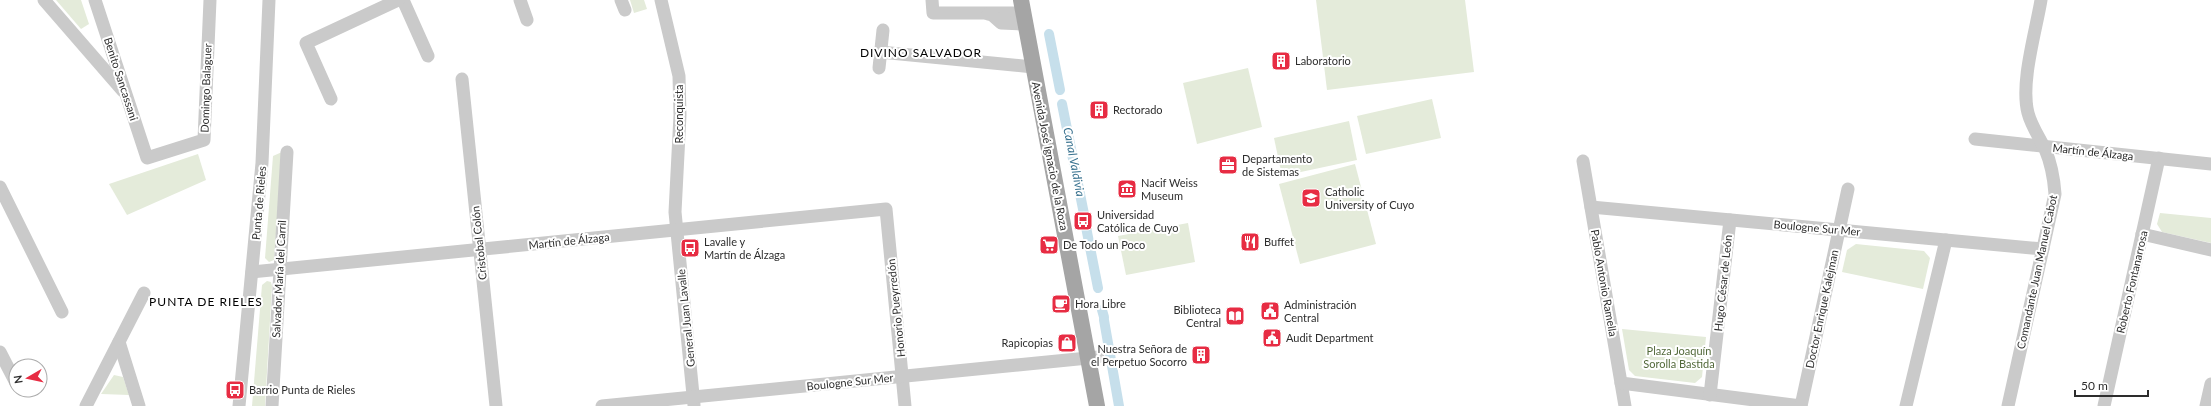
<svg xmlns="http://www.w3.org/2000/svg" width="2211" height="406" viewBox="0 0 2211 406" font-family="Lato,sans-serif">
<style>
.green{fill:#e4ebda}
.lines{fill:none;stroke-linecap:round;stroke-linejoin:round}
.canal{stroke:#c6dfeb;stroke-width:10}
.minor{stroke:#cacaca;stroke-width:13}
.major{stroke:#a5a5a5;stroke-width:16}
.labels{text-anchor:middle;stroke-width:4;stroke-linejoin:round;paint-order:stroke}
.poi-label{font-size:11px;fill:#2d2d2d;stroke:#fff;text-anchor:start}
.street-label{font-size:11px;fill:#2d2d2d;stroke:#fff}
.park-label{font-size:11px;fill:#52693a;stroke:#fff}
.neighbourhood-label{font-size:12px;letter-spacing:1px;fill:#000;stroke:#fff}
.water-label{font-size:12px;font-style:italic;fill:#3a7390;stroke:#fff}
</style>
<rect width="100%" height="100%" fill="#fff"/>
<g class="green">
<path d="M56,0H81L89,24L81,29Z"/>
<path d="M630,0H644L647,9L634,13Z"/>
<path d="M1316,0H1465L1474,72L1327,90Z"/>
<path d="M1248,68L1262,127L1197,144L1183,83Z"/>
<path d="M1432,99L1441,138L1366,154L1357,116Z"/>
<path d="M1349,121L1357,160L1282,176L1274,138Z"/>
<path d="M282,152L274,260L269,262L265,258L273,156Z"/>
<path d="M198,154L206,180L127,215L109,184Z"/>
<path d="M1355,164L1376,244L1300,264L1279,184Z"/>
<path d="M2160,213L2211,218V243L2162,232L2157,224Z"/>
<path d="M1188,223L1195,262L1126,275L1118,236Z"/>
<path d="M1856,244L1924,251L1930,258L1923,289L1842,272L1847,250Z"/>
<path d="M267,281L271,282L272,286L265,406H252L262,285Z"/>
<path d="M1622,329L1706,337L1702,377L1695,383L1635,376L1629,370Z"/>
<path d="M114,375L123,377L129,395L101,394Z"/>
</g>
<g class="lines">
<g class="canal">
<path d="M1049,34L1060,90"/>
<path d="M1062,104L1085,219"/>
<path d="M1086,227L1098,288"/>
<path d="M1102,310L1104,317"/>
<path d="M1104,320L1119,406"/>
</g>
<g class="minor">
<path d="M44,0L123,91"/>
<path d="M95,0L147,158L204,140L210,0"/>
<path d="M403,0L428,56"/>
<path d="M520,0L527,20"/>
<path d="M621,0L625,10"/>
<path d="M661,0L679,76L680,115L675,212L694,405"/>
<path d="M932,0L933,13H1023"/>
<path d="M988,14L992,15L1001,23L1025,24"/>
<path d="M880,52L1033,67"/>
<path d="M879,68L883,30"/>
<path d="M462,79L496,406"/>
<path d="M331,99L306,43L398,0"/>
<path d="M1975,139L2211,164"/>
<path d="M1583,161L1625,406"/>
<path d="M0,187L62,312"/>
<path d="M1591,207L2043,249"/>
<path d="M2142,234L2211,250"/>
<path d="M252,272L886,209L905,406"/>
<path d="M119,342L139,406"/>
<path d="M0,352L16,383"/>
<path d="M1621,383L1801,406"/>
<path d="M1710,395L1730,220"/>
<path d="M86,406L144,293"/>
<path d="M239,406L262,163L269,0"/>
<path d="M272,406L287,152"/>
<path d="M602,406L1098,357"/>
<path d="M1801,406L1848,189"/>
<path d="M1906,406L1946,240"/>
<path d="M2008,406L2055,194C2054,179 2051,163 2045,149C2039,137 2031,125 2028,113C2020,83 2036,31 2041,0"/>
<path d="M2104,406L2159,158"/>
<path d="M2206,406L2211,384"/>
</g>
<path class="major" d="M1021,0L1097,406"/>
</g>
<defs>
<symbol id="building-square" viewBox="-11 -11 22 22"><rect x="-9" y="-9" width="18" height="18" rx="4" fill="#e72c43" stroke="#fff"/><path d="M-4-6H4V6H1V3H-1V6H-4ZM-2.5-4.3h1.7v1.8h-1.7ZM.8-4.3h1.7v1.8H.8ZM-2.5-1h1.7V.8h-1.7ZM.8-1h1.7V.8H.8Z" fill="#fff"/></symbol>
<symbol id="office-square" viewBox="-11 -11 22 22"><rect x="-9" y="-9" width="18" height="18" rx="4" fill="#e72c43" stroke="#fff"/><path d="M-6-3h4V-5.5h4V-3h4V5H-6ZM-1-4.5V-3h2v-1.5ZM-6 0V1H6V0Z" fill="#fff"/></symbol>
<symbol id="museum-square" viewBox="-11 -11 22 22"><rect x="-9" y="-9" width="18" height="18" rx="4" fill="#e72c43" stroke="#fff"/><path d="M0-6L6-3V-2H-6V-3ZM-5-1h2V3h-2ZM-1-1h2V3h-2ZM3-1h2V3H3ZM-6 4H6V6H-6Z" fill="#fff"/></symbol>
<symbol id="university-square" viewBox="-11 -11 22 22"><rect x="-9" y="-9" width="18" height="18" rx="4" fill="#e72c43" stroke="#fff"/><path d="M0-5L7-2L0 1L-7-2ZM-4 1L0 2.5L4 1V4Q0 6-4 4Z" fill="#fff"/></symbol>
<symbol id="bus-square" viewBox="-11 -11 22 22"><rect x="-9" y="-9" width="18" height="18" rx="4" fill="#e72c43" stroke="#fff"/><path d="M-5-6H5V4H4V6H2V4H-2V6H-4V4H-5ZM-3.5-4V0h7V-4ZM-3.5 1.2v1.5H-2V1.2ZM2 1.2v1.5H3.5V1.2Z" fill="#fff"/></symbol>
<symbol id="restaurant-square" viewBox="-11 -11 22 22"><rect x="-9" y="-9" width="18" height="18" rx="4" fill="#e72c43" stroke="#fff"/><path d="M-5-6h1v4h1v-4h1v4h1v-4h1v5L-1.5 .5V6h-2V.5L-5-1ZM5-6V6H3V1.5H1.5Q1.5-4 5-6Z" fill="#fff"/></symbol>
<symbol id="supermarket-square" viewBox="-11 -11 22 22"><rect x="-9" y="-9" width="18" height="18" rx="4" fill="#e72c43" stroke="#fff"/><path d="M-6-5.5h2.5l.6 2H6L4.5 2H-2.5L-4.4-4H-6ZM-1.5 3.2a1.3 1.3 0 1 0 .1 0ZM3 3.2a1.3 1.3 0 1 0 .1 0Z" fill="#fff"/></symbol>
<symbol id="cafe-square" viewBox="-11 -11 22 22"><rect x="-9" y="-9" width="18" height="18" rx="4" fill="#e72c43" stroke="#fff"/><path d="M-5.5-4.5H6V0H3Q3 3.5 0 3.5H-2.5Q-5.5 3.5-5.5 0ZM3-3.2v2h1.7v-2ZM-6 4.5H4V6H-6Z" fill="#fff"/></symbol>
<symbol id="civic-square" viewBox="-11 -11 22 22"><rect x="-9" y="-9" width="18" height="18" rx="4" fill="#e72c43" stroke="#fff"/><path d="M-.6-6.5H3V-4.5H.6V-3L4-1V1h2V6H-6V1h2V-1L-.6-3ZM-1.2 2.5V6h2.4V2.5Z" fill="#fff"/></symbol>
<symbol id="library-square" viewBox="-11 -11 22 22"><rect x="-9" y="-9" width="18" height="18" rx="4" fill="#e72c43" stroke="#fff"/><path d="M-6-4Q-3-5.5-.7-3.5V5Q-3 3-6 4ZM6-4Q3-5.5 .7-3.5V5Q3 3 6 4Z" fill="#fff"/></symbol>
<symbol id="shop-square" viewBox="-11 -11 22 22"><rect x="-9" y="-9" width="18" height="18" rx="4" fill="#e72c43" stroke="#fff"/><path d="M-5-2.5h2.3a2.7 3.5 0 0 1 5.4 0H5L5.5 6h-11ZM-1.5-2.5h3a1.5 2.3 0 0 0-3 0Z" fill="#fff"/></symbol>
</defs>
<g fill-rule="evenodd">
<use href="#building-square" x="1270" y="50" width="22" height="22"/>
<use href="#building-square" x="1088" y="99" width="22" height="22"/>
<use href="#office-square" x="1217" y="154" width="22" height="22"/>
<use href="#museum-square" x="1116" y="178" width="22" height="22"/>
<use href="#university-square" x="1300" y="187" width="22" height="22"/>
<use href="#bus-square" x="1072" y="210" width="22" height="22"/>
<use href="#restaurant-square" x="1239" y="231" width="22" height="22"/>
<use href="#supermarket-square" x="1038" y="234" width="22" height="22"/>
<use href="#bus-square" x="679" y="237" width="22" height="22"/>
<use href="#cafe-square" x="1050" y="293" width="22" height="22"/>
<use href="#civic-square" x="1259" y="300" width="22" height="22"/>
<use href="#library-square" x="1224" y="305" width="22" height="22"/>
<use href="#civic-square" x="1261" y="327" width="22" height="22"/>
<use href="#shop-square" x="1056" y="332" width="22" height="22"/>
<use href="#building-square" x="1190" y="344" width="22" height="22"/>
<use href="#bus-square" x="224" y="379" width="22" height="22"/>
</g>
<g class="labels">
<g class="poi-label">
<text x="1295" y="65">Laboratorio</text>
<text x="1113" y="114">Rectorado</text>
<text x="1242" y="163">Departamento<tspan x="1242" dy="13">de Sistemas</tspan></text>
<text x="1141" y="187">Nacif Weiss<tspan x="1141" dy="13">Museum</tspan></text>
<text x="1325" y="196">Catholic<tspan x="1325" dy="13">University of Cuyo</tspan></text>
<text x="1097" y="219">Universidad<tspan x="1097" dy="13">Católica de Cuyo</tspan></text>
<text x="704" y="246">Lavalle y<tspan x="704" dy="13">Martín de Álzaga</tspan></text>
<text x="1264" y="246">Buffet</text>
<text x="1063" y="249">De Todo un Poco</text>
<text x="1075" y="308">Hora Libre</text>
<text x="1284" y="309">Administración<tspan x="1284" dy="13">Central</tspan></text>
<text x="1221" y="314" text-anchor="end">Biblioteca<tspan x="1221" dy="13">Central</tspan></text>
<text x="1286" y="342">Audit Department</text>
<text x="1053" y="347" text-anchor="end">Rapicopias</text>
<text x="1187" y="353" text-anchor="end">Nuestra Señora de<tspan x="1187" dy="13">el Perpetuo Socorro</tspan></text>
<text x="249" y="394">Barrio Punta de Rieles</text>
</g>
<g class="street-label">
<text transform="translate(121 79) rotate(72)" y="4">Benito Sancassani</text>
<text transform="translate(206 88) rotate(-88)" y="4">Domingo Balaguer</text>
<text transform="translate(679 114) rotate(-90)" y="4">Reconquista</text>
<text transform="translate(2093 152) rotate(6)" y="4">Martín de Álzaga</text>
<text transform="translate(1050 156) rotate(79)" y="4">Avenida José Ignacio de la Roza</text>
<text transform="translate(259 203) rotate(-85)" y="4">Punta de Rieles</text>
<text transform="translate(1817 228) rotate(5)" y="4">Boulogne Sur Mer</text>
<text transform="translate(569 241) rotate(-6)" y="4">Martín de Álzaga</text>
<text transform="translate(479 243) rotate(-96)" y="4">Cristobal Colón</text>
<text transform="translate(2037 272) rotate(-78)" y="4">Comandante Juan Manuel Cabot</text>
<text transform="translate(279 279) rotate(-87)" y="4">Salvador María del Carril</text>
<text transform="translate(2132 282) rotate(-77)" y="4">Roberto Fontanarrosa</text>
<text transform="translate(1604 283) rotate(80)" y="4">Pablo Antonio Ramella</text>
<text transform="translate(1723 283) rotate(-84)" y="4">Hugo César de León</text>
<text transform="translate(896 308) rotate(-96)" y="4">Honorio Pueyrredón</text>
<text transform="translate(1822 309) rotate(-78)" y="4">Doctor Enrique Kalejman</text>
<text transform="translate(686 318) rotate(-96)" y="4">General Juan Lavalle</text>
<text transform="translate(850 382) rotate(-6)" y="4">Boulogne Sur Mer</text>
</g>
<g class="park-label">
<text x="1679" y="355">Plaza Joaquín<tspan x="1679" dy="13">Sorolla Bastida</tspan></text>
</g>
<g class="neighbourhood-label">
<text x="921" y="57">DIVINO SALVADOR</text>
<text x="206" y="306">PUNTA DE RIELES</text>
</g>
<g class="water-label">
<text transform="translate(1074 162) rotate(79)" y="4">Canal Valdivia</text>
</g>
</g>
<g transform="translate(28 378) rotate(261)"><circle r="19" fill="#ffffff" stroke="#ababab"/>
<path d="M0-3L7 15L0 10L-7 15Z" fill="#e72c43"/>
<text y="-6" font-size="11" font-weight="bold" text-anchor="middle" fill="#2d2d2d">N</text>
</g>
<path d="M2075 390v6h73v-6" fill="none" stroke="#2d2d2d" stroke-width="2"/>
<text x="2081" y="390" font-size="12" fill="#2d2d2d" stroke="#ffffff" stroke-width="3" paint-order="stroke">50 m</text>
</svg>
